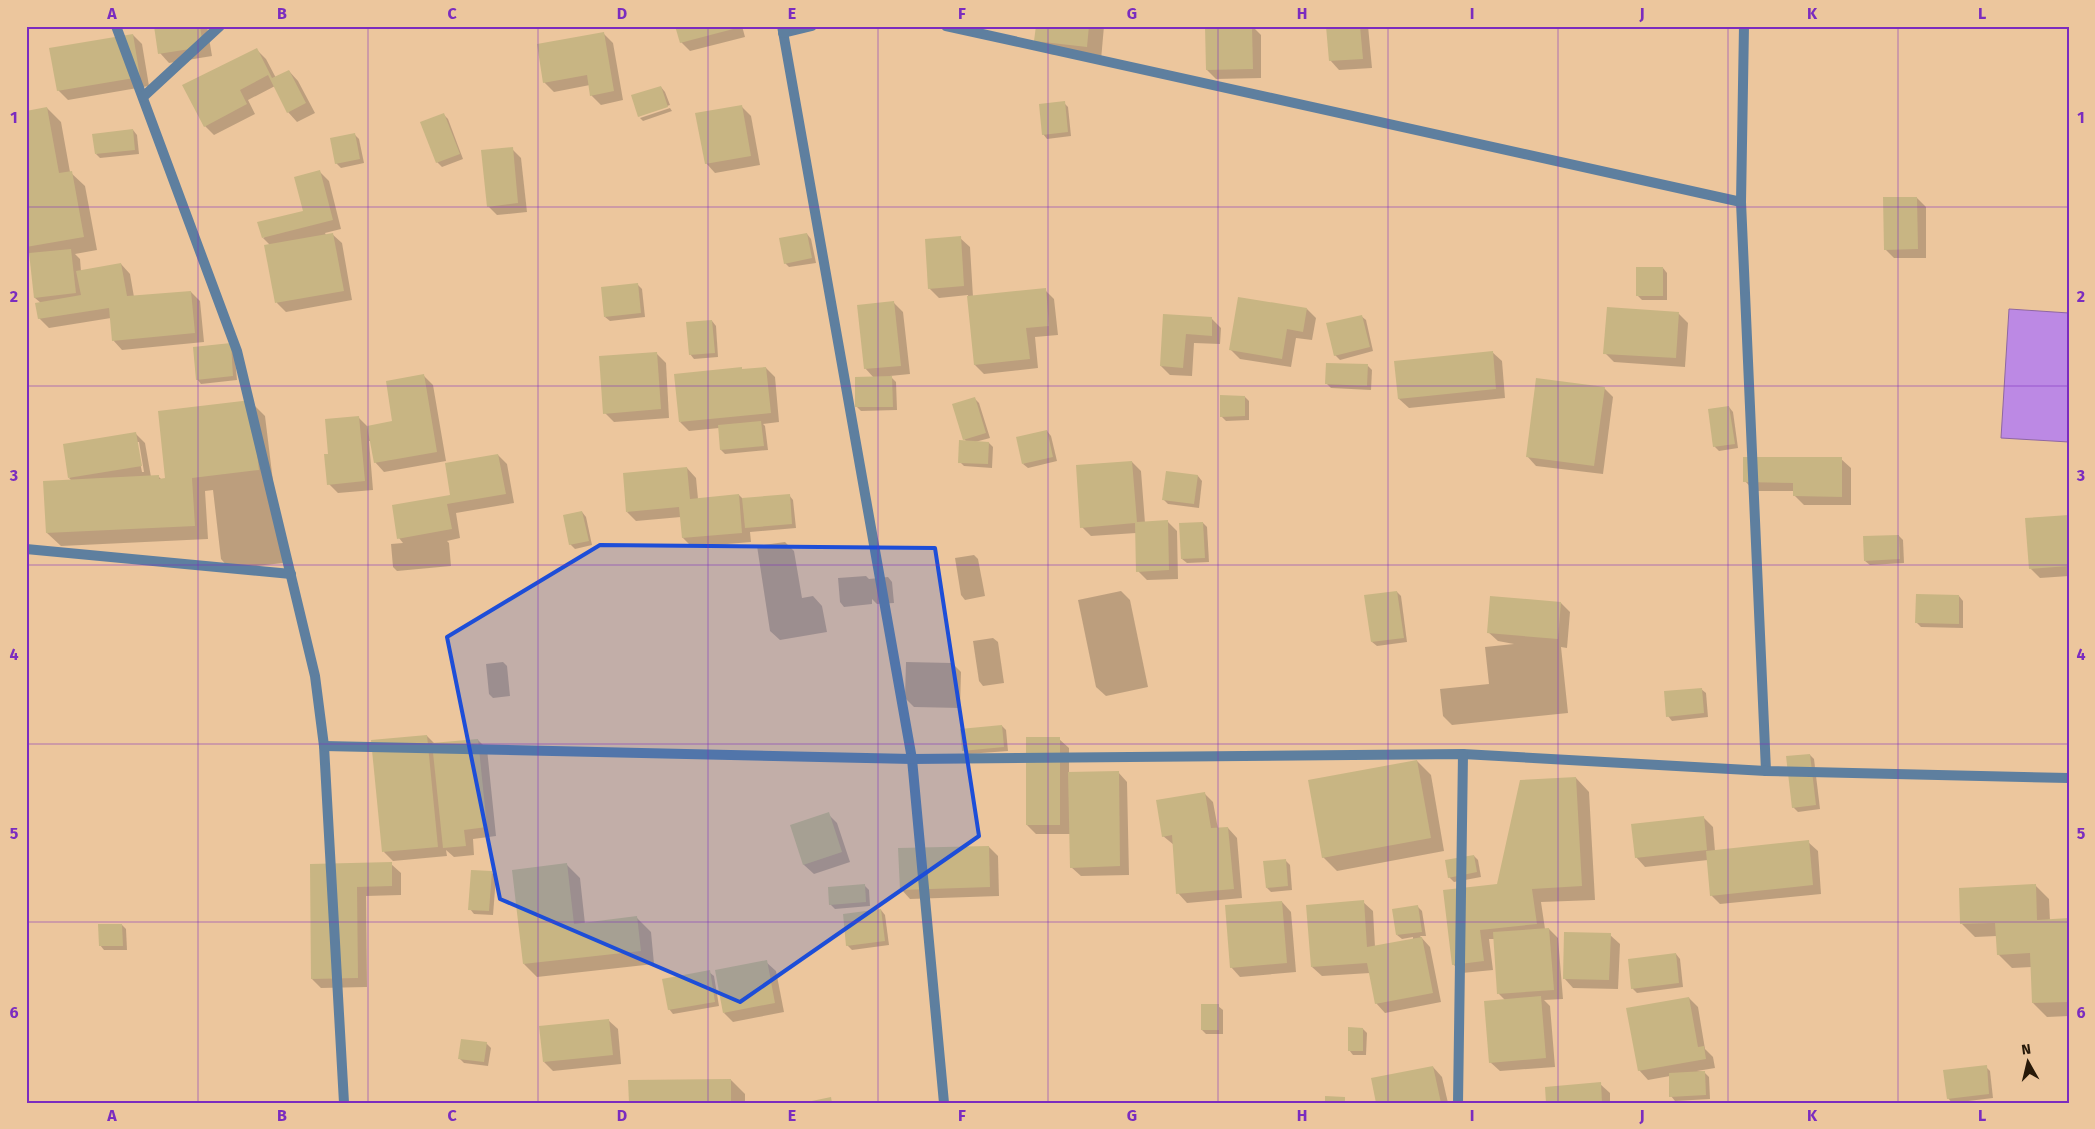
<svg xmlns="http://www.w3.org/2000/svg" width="2095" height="1129" viewBox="0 0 2095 1129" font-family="'Fira Sans',sans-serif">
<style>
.water{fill:#bc89e4;stroke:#8f67a2}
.shadow{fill:#0003;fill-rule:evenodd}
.building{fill:#c8b583}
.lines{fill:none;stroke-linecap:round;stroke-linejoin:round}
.minor{stroke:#5e7f9f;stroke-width:10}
.marked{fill:#1d4ed8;fill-opacity:0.2;stroke:#1d4ed8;stroke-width:4;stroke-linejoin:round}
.grid{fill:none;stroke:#7b2cbf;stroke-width:1;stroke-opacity:0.55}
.neatline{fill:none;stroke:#7b2cbf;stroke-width:2}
.grid-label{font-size:16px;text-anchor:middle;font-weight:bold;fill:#7b2cbf}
</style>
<rect width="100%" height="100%" fill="#ecc69d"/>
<path class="water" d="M2009,309L2069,313V442L2001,438Z"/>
<g class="shadow">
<path d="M155,26H207L212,56L169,63L160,53Z"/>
<path d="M677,26H742L745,37L690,51L681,42Z"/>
<path d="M1037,26H1104L1101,60L1049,54L1036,41Z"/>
<path d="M1252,26L1261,35V78L1216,79L1207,70L1206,27Z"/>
<path d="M1327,26H1368L1372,68L1339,70L1330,60Z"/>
<path d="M603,33L613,43L623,100L601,105L591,95L590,85L554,92L544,82Z"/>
<path d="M133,35L142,44L149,86L68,100L58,90Z"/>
<path d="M257,50L266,59L276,78L289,71L298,81L315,113L297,122L288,112L275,86L248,100L255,114L214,135L205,126Z"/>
<path d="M661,87L665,92L670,105L640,115V117L633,96Z"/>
<path d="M1064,103L1068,107L1071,136L1047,139L1043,134Z"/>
<path d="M741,106L751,116L760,165L715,173L706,163Z"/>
<path d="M47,108L61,122L70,172L85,186L97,250L75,254L80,259L81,271L121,264L130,274L134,297L191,292L200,301L204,342L122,350L113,340L111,318L49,328L39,318L41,303L35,298L30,254L26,250V112Z"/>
<path d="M670,108L672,111L643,121L640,118Z"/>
<path d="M443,114L448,119L463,159L442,167L437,162Z"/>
<path d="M133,130L137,135L139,154L100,158L96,154Z"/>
<path d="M355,135L359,139L364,163L341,168L336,163Z"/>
<path d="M512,149L521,158L527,212L497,215L488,206Z"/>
<path d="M319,171L329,181L341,229L325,233L326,235L332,234L342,243L352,300L286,312L277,303L266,246H271L263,238L304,212Z"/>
<path d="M1917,198L1926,207V258H1894L1885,249Z"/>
<path d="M807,234L811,239L816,263L789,267L785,263Z"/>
<path d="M960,238L970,247L973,297L1045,290L1054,299L1058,335L1035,337L1038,368L984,374L975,365L968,295L939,298L929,288Z"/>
<path d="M1663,268L1667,273V300H1642L1637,295Z"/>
<path d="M637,284L642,289L645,317L610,321L605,317Z"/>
<path d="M894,303L903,312L910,374L890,376L896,382L897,410L861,411L857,407L874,378L865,368Z"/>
<path d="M1307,309L1316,318L1312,340L1296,338L1291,367L1240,359L1230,349Z"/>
<path d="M1608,309L1679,314L1688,323L1685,367L1614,362L1605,353Z"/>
<path d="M1164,316L1212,319L1221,328L1220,344L1194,343L1192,376L1170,375L1161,366Z"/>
<path d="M1361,316L1366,320L1373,351L1340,360L1335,355Z"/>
<path d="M712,321L716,326L718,357L694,359L690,354Z"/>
<path d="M194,348H234L237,380L201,384L197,379Z"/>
<path d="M1492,352L1502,361L1505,398L1409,408L1399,399L1395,363Z"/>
<path d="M657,354L666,363L669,418L614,422L605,413Z"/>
<path d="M1368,366L1372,370L1371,390L1331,388L1326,383Z"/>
<path d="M741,368L744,371L766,368L775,377L779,422L763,424L765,426L768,450L725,454L721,450L719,428L689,431L680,422Z"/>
<path d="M424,376L433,385L446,461L384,472L375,462L371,441H369L373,490L338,493L329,484L330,455L359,418L368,427L394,422Z"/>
<path d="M1604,388L1613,397L1603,474L1536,466L1527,456Z"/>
<path d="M1245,397L1249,401V420L1226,421L1221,416Z"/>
<path d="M975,399L979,403L990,438L975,442L989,443L993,447L992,468L964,466L960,462L967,442L964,439Z"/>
<path d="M251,402L265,416L283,563L230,569L221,559L213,490L205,491L208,539L61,546L47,533L72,481L69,478L135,433L145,443L151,477L158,476L162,480H166ZM136,442H139L144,472H142Z"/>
<path d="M1729,407L1733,412L1738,448L1719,451L1714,446Z"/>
<path d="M1047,431L1051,436L1057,461L1028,468L1023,464Z"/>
<path d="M498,455L507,464L514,503L456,513L460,538L447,541L449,543L451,566L397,571L393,567L391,544L403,543L399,538Z"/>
<path d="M1841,459L1851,468V505H1804L1794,495V491H1754L1745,481Z"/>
<path d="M1132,462L1141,471L1145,523L1168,522L1177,531L1178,579L1147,580L1138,571L1136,533L1091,536L1082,527Z"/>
<path d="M687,468L696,478L698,499L739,495L743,499L789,495L793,500L796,528L750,532L751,542L692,547L683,538L681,517L636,521L627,512Z"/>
<path d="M1167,473L1198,476L1202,481L1199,508L1168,504L1164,500Z"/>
<path d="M582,512L586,517L592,545L575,549L570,544Z"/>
<path d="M2069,516V576L2040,578L2030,568Z"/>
<path d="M1203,523L1207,527L1209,562L1187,563L1182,559Z"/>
<path d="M1899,536L1903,540L1904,563L1870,565L1865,561Z"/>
<path d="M785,542L794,551L802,598L813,596L822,606L827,632L780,640L770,631L757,546Z"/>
<path d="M974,555L978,559L985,596L965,600L961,595L955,558Z"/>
<path d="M866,576L869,579L888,577L892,582L894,603L877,604L872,599V604L844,607L840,602L838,578Z"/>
<path d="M1121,591L1130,600L1148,687L1106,696L1096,687L1078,600Z"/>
<path d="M1397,592L1401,596L1407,642L1377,646L1372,642L1366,596Z"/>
<path d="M1959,596L1963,601V628L1921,627L1916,622Z"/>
<path d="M1561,603L1570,612L1567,648L1561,647L1568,713L1452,725L1443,716L1440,689L1489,684L1485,647L1514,644L1498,641L1488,632Z"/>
<path d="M993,638L998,642L1004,683L983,686L979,681L973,641Z"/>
<path d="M503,662L507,666L510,696L493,698L489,694L486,664Z"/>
<path d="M906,662L952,663L961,672L960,708L914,707L905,698Z"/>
<path d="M1701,689L1706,693L1708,717L1672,721L1668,716Z"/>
<path d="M1002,726L1006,730L1008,751L968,754L963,750Z"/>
<path d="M427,736L435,744L478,740L487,749L496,836L473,839L474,855L454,857L446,850L447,856L393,861L384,852Z"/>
<path d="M1059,739L1069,748V774L1118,772L1127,782L1129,875L1081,876L1071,867V834H1036L1027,825Z"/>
<path d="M1810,755L1814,759L1820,809L1798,812L1793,807Z"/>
<path d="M1417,761L1431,775L1444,851L1337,871L1323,857Z"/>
<path d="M1576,778L1589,792L1595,900L1541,902L1545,929H1549L1558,938L1563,999L1544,1000L1550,1006L1555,1067L1500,1071L1490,1062L1505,1000L1499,994L1494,939H1489L1493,970L1462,973L1453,964L1498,885Z"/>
<path d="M1204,793L1213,802L1218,829L1228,828L1237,838L1242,898L1187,903L1178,893L1174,845L1163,836Z"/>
<path d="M828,814L837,823L850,862L814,874L804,865L792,826Z"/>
<path d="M1703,817L1713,827L1715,851L1808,842L1818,851L1821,894L1720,904L1711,895L1708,860L1645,867L1636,857Z"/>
<path d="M989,847L998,856L999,896L910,899L901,889Z"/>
<path d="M1474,856L1478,860L1481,877L1454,882L1449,877Z"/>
<path d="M1285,860L1290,865L1292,890L1271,892L1267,888Z"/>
<path d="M391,864L401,873V895L366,896L367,987L321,988L312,979L311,865Z"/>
<path d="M566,864L580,878L585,924L637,918L651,932L654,964L537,977L524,964Z"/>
<path d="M491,872L496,877L493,915L474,914L470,909Z"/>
<path d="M864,885L869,890L870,906L835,909L830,904Z"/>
<path d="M2035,885L2049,899L2050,921L2069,920V1016L2047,1017L2033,1003L2032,967L2012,968L1998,954L1997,936L1975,937L1962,924Z"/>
<path d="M1282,902L1291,912L1296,972L1240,977L1231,967Z"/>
<path d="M1363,902L1373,911L1375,947L1413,940V937L1402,939L1397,935L1418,907L1422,911L1426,936H1420L1430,947L1441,1002L1385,1013L1376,1003L1370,973L1322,976L1312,967Z"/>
<path d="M881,910L885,915L889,945L852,950L847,945Z"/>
<path d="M122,925L126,929L127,950H104L100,945Z"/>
<path d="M1610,935L1620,944L1618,989L1573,988L1564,978Z"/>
<path d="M1676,954L1680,959L1683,987L1637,993L1632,988Z"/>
<path d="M766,962L776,971L784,1012L733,1022L724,1013Z"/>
<path d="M709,972L714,976L719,1006L673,1014L669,1009Z"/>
<path d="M1689,998L1698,1007L1705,1049L1713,1057L1715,1068L1697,1071L1704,1072L1709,1077L1710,1099L1675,1101L1671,1096L1670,1076L1648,1080L1639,1070Z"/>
<path d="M1218,1006L1223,1010V1034H1206L1202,1030Z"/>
<path d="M608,1020L618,1029L621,1064L553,1071L544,1062Z"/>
<path d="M1363,1029L1367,1033L1366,1055H1353L1349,1050Z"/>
<path d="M486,1043L491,1048L488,1066L464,1063L459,1058Z"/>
<path d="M1433,1067L1442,1077L1448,1103H1377Z"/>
<path d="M1986,1067L1990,1071L1993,1098L1952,1103L1948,1098Z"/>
<path d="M731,1080L745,1094V1103H630Z"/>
<path d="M1600,1084L1610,1093V1103H1547Z"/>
</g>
<g class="building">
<path d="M154,26H200L203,47L158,54Z"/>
<path d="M675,26H736L737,28L680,43Z"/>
<path d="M1036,26H1089L1087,47L1034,41Z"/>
<path d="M1205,26H1252L1253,69L1206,70Z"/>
<path d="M1326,26H1360L1363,59L1329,61Z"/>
<path d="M604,32L614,91L590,96L587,75L543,83L537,44Z"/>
<path d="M133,34L140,77L57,91L49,48Z"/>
<path d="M257,48L272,78L289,70L306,103L287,113L268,75L240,90L247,104L204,127L182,85Z"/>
<path d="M661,86L668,107L638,117L631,95Z"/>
<path d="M1065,101L1068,132L1042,135L1039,104Z"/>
<path d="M742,105L751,156L705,164L695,113Z"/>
<path d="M47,107L59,173L72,171L84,237L26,247V111Z"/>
<path d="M444,113L460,154L436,163L420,122Z"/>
<path d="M133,129L135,150L95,154L92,134Z"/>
<path d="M355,133L360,159L335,164L330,138Z"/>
<path d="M513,147L518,203L487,207L481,150Z"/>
<path d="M320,170L333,220L262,238L257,222L303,211L294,177Z"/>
<path d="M1883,197H1917L1918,249L1884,250Z"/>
<path d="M333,233L344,291L275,303L264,245Z"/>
<path d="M807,233L812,258L784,264L779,238Z"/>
<path d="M961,236L964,286L928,289L925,239Z"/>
<path d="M71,249L76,293L34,298L29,253Z"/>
<path d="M121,263L127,296L191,291L195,333L112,341L109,308L38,319L35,303L81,295L76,271Z"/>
<rect x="1636" y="267" width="27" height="29"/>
<path d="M638,283L641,313L604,317L601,287Z"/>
<path d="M1046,288L1049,326L1026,328L1030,359L974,365L967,296Z"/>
<path d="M1238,297L1307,308L1303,332L1287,329L1282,359L1229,350Z"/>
<path d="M894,301L901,366L864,369L857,305Z"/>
<path d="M1607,307L1679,312L1676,358L1603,354Z"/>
<path d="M1163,314L1212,317V336L1186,334L1183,368L1160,366Z"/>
<path d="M1362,315L1370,347L1334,356L1326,323Z"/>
<path d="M712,320L715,353L689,355L686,322Z"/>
<path d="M231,343L233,376L196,380L193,347Z"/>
<path d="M1493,351L1496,389L1398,399L1394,361Z"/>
<path d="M657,352L661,409L603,414L599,356Z"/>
<path d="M1326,363L1368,364L1367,386L1325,384Z"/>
<path d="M742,367V369L766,367L771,413L679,422L674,374Z"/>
<path d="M424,374L437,452L374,463L367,426L392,421L386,381Z"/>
<path d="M892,376L893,407H855V377Z"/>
<path d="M1536,378L1605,387L1594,466L1526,457Z"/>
<path d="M1220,395L1245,396V416L1220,417Z"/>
<path d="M975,397L986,433L963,440L952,404Z"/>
<path d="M251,400L259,470L192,478L195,526L46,533L43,481L159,475V479L165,478L158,411Z"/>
<path d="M1729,406L1735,444L1713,447L1708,409Z"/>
<path d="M359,416L365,481L327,485L324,454H328L325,419Z"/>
<path d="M761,421L764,446L720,450L718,425Z"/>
<path d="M1047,430L1053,457L1022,464L1016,437Z"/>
<path d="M136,432L142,466L68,478L63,444Z"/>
<path d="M959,440L989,442L988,464L958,463Z"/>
<path d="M498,454L506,494L447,504L452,529L397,539L392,505L450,495L445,463Z"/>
<path d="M1743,457H1842V497L1793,496V483L1743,482Z"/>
<path d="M1132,461L1137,522L1168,520L1169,570L1136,572L1135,523L1080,528L1076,465Z"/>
<path d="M687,467L690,499L739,494L742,533L682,538L679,507L626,512L623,473Z"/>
<path d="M1166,471L1198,475L1194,504L1162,500Z"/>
<path d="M790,494L792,524L745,528L742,498Z"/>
<path d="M582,511L589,541L569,545L563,515Z"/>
<path d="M2069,515V566L2029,569L2025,518Z"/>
<path d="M1203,522L1205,558L1181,559L1179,523Z"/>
<path d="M1899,535L1900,559L1864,561L1863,536Z"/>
<path d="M1397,591L1404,638L1371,642L1364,595Z"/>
<path d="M1916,594L1959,595V624L1915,623Z"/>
<path d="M1490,596L1561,602L1558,639L1487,633Z"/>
<path d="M1702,688L1704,713L1666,717L1664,691Z"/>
<path d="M1002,725L1004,747L962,751L960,729Z"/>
<path d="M427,735L438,847L382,852L371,740Z"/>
<rect x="1026" y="737" width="34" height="88"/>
<path d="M478,739L487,827L464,830L466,846L443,848L432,743Z"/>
<path d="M1810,754L1816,805L1792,808L1786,756Z"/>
<path d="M1417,760L1431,838L1322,858L1308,780Z"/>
<path d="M1119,771L1120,866L1070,868L1068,772Z"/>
<path d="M1576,777L1582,886L1532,889L1537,924L1480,930L1484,961L1452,965L1443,890L1497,884L1520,780Z"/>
<path d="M1205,792L1211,828L1228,827L1234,889L1176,894L1172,835L1162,837L1156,800Z"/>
<path d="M829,812L842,852L803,865L790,825Z"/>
<path d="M1704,816L1707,850L1635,858L1631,824Z"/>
<path d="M1809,840L1813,885L1710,896L1706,851Z"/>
<path d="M989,846L990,887L900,890L898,848Z"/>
<path d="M1474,855L1477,872L1448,878L1445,860Z"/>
<path d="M1286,859L1288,886L1266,888L1263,861Z"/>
<path d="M392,862V886L357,887L358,978L311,979L310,864Z"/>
<path d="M567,863L574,924L637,916L641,951L523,964L512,870Z"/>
<path d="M471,870L492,871L489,911L468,910Z"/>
<path d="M865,884L866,902L829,905L828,887Z"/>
<path d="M2036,884L2037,920L2069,918V1002L2032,1003L2030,953L1997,955L1995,923L1960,924L1959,888Z"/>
<path d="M1364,900L1367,947L1422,937L1433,993L1375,1004L1367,963L1311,967L1306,905Z"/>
<path d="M1282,901L1287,963L1230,968L1225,905Z"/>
<path d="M1418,905L1422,932L1396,935L1392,909Z"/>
<path d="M881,909L885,941L846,946L843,914Z"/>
<path d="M98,924H122L123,946H99Z"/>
<path d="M1549,928L1554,990L1497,994L1493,932Z"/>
<path d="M1564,932L1611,933L1609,980L1563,979Z"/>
<path d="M1676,953L1679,983L1631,989L1628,959Z"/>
<path d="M767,960L775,1003L723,1013L715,970Z"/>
<path d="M710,970L715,1002L668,1010L662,979Z"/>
<path d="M1541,996L1546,1058L1489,1063L1484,1001Z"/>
<path d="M1689,997L1698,1047L1704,1046L1706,1059L1638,1071L1626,1008Z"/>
<rect x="1201" y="1004" width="18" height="26"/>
<path d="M609,1019L613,1055L543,1062L539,1026Z"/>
<path d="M1348,1027L1363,1028V1051H1348Z"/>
<path d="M461,1039L487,1042L484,1062L458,1059Z"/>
<path d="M1987,1065L1989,1094L1947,1099L1943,1070Z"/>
<path d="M1433,1066L1441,1103H1376L1371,1078Z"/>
<path d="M1705,1071L1706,1095L1669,1097V1073Z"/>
<path d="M731,1079V1103H629L628,1080Z"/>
<path d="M1601,1082L1602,1103H1546L1545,1087Z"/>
<path d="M1325,1096L1345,1097V1103H1325Z"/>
<path d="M831,1097L832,1103H808L807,1102Z"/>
</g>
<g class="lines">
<g class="minor">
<path d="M116,26L237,351L315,676L324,746L344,1103"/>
<path d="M782,26L912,759L944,1103"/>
<path d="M946,26L1741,202"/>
<path d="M1744,26L1741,202L1766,771"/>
<path d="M783,33L812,26"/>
<path d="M143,97L220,26"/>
<path d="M26,549L291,574"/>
<path d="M324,746L912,759L1463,754L1766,771L2069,778"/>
<path d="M1458,1103L1463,754"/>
</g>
</g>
<path class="marked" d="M600,545L935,548L979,836L740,1002L500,899L447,637Z"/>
<path class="grid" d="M198,26V1103M368,26V1103M538,26V1103M708,26V1103M878,26V1103M1048,26V1103M1218,26V1103M1388,26V1103M1558,26V1103M1728,26V1103M1898,26V1103M26,207H2069M26,386H2069M26,565H2069M26,744H2069M26,922H2069"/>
<rect width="2095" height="1129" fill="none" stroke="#ecc69d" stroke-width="55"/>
<g transform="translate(2028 1062) rotate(352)" stroke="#ecc69d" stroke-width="4" paint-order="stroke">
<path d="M0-4L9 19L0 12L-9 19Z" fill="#271909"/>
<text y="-8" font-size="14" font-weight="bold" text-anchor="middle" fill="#271909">N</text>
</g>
<rect x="28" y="28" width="2040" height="1074" class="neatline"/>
<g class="grid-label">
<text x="112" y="19">A</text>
<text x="282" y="19">B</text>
<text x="452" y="19">C</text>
<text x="622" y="19">D</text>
<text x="792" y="19">E</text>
<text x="962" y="19">F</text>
<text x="1132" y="19">G</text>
<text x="1302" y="19">H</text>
<text x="1472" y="19">I</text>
<text x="1642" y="19">J</text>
<text x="1812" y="19">K</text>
<text x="1982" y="19">L</text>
<text x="14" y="123">1</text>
<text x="2081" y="123">1</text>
<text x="14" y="302">2</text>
<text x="2081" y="302">2</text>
<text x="14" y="481">3</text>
<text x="2081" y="481">3</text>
<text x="14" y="660">4</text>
<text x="2081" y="660">4</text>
<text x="14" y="839">5</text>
<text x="2081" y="839">5</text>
<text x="14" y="1018">6</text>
<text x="2081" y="1018">6</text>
<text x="112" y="1121">A</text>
<text x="282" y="1121">B</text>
<text x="452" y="1121">C</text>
<text x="622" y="1121">D</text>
<text x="792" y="1121">E</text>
<text x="962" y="1121">F</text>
<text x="1132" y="1121">G</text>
<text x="1302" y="1121">H</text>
<text x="1472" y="1121">I</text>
<text x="1642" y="1121">J</text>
<text x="1812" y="1121">K</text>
<text x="1982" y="1121">L</text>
</g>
</svg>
